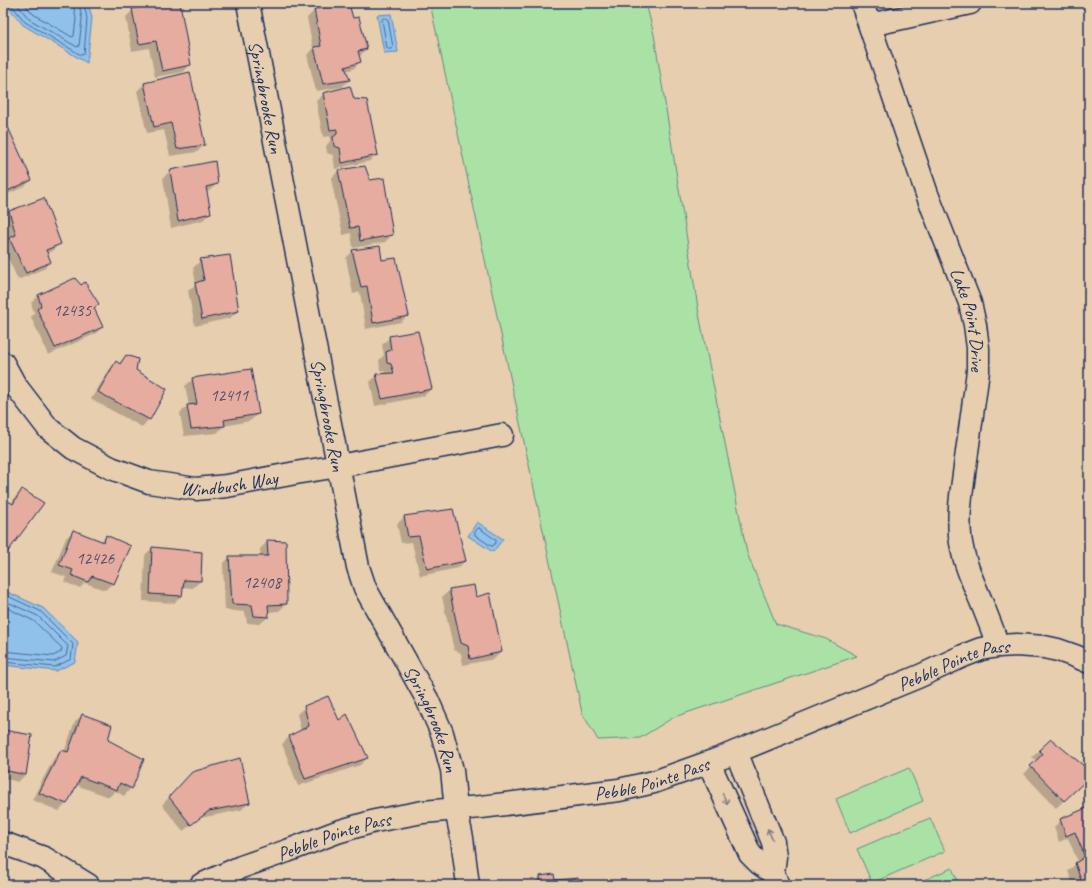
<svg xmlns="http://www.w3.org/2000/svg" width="1092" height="888" viewBox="0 0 1092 888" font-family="Caveat,sans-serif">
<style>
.green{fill:#aae2a5;stroke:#628882}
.water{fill:#8fc1eb;stroke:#6187b3}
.shadow{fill:#0003}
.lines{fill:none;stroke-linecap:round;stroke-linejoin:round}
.shore{stroke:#496996;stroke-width:1}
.building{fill:#e5ac9f;stroke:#1b2f5e}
.minor-casing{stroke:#1b2f5e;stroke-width:25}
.minor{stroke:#e6ceaf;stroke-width:22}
.oneway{stroke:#807e86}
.labels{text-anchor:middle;stroke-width:3;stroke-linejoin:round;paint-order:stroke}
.number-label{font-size:17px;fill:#4e4e6e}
.street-label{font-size:19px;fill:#1b2f5e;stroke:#e6ceaf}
</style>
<rect width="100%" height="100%" fill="#e6ceaf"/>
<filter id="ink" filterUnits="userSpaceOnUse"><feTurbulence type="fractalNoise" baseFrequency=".025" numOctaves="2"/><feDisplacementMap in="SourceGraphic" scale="8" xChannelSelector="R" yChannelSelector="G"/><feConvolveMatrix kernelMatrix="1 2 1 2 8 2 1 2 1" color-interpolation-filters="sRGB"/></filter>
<g filter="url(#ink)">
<g class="green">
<path d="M430,3H646L654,35L699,314L747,553L776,624L826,639L857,656L674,717L640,738L598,740L582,713L580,703Z"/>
<path d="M909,768L923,801L850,833L836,799Z"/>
<path d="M930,818L945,851L872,883L857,849Z"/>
<path d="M952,868L959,885H912Z"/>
</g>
<g class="water">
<path d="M5,3H88L92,18L87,63L23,25Z"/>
<path d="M391,14L398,52L384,53L377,15Z"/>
<path d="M477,522L503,539L493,552L468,536Z"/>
<path d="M3,590L43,608L78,642L75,662L56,671L3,665Z"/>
</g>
<g class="shadow">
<path d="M144,3H179L190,65L183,72L155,77L149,48L132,51L126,17L133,10L142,8L141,5Z"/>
<path d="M315,10L352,19L366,49L359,57L360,62L353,69L346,71L349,80L342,87L316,91L307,55L313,48L307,18Z"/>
<path d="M144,84L204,145L197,152L170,156L164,130L147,133L137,91Z"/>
<path d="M324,94L353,100L377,154L370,161L335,169L333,155L327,153L326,146L330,141V136L323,137L316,101Z"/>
<path d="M3,128L31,180L24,187L3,196Z"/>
<path d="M364,167L392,235L385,242L353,248L351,233L343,235L331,179L338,171Z"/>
<path d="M170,171L217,184L209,191L206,192L210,213L203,220L171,228L163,178Z"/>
<path d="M43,199L59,244L52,251L46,254L50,262L43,269L18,280L3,247L8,240L3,223V218L9,212Z"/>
<path d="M353,251L381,261L408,315L401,322L366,329L360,292L353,294L346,258Z"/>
<path d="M201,260L238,311L230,318L195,326L188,291L196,284L193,268Z"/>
<path d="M75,279L93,308L102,327L95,334L48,355L31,317L34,313L31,303L38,296Z"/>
<path d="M390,337L431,389L424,396L375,406L370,382L377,375L385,374L384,371L380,370L379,360L384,355L382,345Z"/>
<path d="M126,356L135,371L149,419L142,427L91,399L109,370L116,362L118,364Z"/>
<path d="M193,379L258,414L250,421L224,426L217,433L184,436L180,413L187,406H189L185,386Z"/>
<path d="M23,490L6,553L3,556V499L11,504L15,497Z"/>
<path d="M404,517L465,561L458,568L420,576L412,542L401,543L397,524Z"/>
<path d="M73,531L101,541L106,536L113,583L105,590L85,583L80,588L64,582L66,577L52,572L66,538Z"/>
<path d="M268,541L286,604L279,611L267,612L268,617L260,624L247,623L245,612L225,610L223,564L230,557H261L260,549Z"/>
<path d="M152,548L201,553L200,581L193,588L182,587L181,596L174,603L143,601L145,555Z"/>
<path d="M450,590L475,598L501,652L494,659L463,665L461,653L454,650L442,597Z"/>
<path d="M305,707L338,722L367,758L360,765L298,786L282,744L289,737L301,731L297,714Z"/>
<path d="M82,715L107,741L131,788L124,796L115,791L109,797L76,785L66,804L59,811L32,800L54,758L61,751L64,752L75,722Z"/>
<path d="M3,731L25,775L18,782L3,778Z"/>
<path d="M1051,741L1089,772V777L1056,808L1024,774L1037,761L1032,757Z"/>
<path d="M185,780L249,803L241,810L200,818L183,831L162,805Z"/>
<path d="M1089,808V884L1086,885H1073L1068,871L1078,862L1068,838L1059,842L1054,827L1061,820Z"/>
<path d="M540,877L554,881L578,885H533V884Z"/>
</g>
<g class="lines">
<g class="shore">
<path d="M10,3L25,22L81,55L84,54L87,19L84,3"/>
<path d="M16,3L29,19L77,47L79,46L82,19L79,3"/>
<path d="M24,3L33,14L72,37L74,36L76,19L73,3"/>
<path d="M384,18H386L388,20L393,47L391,49H388L387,48L382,20Z"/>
<path d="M479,528L496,540V542L493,546H491L475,535C474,533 476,529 479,528Z"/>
<path d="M3,594L40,611L73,644L71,659L55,667L3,662"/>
<path d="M3,600L38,616L68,646L66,656L54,662L3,657"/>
<path d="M3,606L34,621L62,648L61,652L53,656L3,651"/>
</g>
</g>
<g class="building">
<path d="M149,3H180L191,65L162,71L156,41L139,44L132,9L150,5Z"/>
<path d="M349,4L353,18L359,17L367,49L358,51L361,62L345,67L350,80L323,84L314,47L321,46L314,9Z"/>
<path d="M190,72L205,145L177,149L171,123L154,127L144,83Z"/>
<path d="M350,86L354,99L367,100L378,155L342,163L340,148L334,146L333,137L337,134V129L330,130L323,93Z"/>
<path d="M7,125L32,180L3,193V127Z"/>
<path d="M215,161L218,184L206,187L211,213L178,221L170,170Z"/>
<path d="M365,166L370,180L384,178L393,235L360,241L358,227L350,228L338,170Z"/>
<path d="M44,198L61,244L46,250L51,262L26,273L9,238L16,235L9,211Z"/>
<path d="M380,246L382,260L396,258L409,316L373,323L367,286L361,287L352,250Z"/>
<path d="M230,255L239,311L202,319L195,283L204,280L200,259Z"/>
<path d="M75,278L81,285L85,282L99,304L94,308L103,327L55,348L37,309L41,306L38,295Z"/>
<path d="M418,331L432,389L382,399L376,374L394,373L391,364L387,363L386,352L391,350L389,336Z"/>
<path d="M126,355L138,359L136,370L167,389L150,420L98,392L116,361L120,364Z"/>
<path d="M251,369L259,414L224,420L225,426L191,429L187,405L197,404L192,378Z"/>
<path d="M22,489L44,503L6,554L3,552V498L13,504Z"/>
<path d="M453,509L466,561L427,569L419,536L408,537L404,516Z"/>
<path d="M73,530L104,542L106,535L131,546L114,584L92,576L88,582L71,575L73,570L59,565Z"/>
<path d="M267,540L286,541L287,604L268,605L269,617L254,616L252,605L232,604L229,556H268Z"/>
<path d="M152,547L202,552L201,581L184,580L182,596L150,594Z"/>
<path d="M474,585L476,597L490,593L502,652L470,659L468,646L461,643L449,589Z"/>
<path d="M328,696L339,720L347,714L368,758L305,779L289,736L309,726L304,706Z"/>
<path d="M82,714L112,725L108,740L144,759L132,789L120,783L117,790L81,777L67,804L39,793L61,750L68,752Z"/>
<path d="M3,730L32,735L26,775L3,770Z"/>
<path d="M1051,739L1089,770V778L1064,801L1030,766L1043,754L1039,750Z"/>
<path d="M240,758L250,803L209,811L191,825L169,797L192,772Z"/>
<path d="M1089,807V880L1082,883L1075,863L1085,857L1075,832L1066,836L1060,819Z"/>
<path d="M554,874L555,880L578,878L579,885H541L540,876Z"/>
<path d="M394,879L396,885H375Z"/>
</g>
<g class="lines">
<defs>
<g id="minor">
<path id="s1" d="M248,3L358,567L365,588L427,699L442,733L452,770L456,810L462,838L468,885"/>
<path id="s2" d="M862,3L927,194L970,303L975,325L978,348V371L961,496C959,514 958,531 962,548C966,570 977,590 985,611C990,623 994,634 998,646"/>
<path d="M870,25L970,3"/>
<path id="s3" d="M3,363L15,385L48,428L73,448L111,468L149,482L196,489L227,486L301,472L339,466L502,435"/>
<path d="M736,752L773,842L775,857L773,873L778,885"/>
<path d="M709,763L750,854L759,863L773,873"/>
<path d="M3,843L44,858L88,885"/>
<path id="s4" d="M201,885L241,867L287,851L337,832L375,821L423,812L481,807L619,790L654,782L721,758L920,676L963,656L981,649L998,646L1017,645L1044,647L1058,650L1075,656L1089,662"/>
</g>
</defs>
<use href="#minor" class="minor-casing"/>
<use href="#minor" class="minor"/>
</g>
<defs><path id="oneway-shaft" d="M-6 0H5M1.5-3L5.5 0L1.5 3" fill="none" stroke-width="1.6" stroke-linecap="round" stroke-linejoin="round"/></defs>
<g class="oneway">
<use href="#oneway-shaft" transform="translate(725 799) rotate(66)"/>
<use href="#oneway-shaft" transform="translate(770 834) rotate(-113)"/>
</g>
</g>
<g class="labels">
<g class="number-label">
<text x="72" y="316">12435</text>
<text x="229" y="401">12411</text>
<text x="95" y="564">12426</text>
<text x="262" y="588">12408</text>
</g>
<g class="street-label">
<text dy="7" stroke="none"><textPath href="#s1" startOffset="96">Springbrooke Run</textPath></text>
<text dy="7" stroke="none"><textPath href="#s2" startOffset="335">Lake Point Drive</textPath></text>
<text dy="7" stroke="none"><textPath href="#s1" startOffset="420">Springbrooke Run</textPath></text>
<text dy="7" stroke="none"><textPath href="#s3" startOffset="276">Windbush Way</textPath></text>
<text dy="7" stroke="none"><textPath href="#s4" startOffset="790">Pebble Pointe Pass</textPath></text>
<text dy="7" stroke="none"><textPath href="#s1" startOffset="744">Springbrooke Run</textPath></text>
<text dy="7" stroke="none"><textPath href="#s4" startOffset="466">Pebble Pointe Pass</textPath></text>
<text dy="7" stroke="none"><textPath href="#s4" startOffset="142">Pebble Pointe Pass</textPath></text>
</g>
</g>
<rect width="1092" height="888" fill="none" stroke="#e6ceaf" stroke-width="16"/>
<rect x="8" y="8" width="1076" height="872" fill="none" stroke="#1b2f5e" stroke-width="1.5" filter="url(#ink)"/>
</svg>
